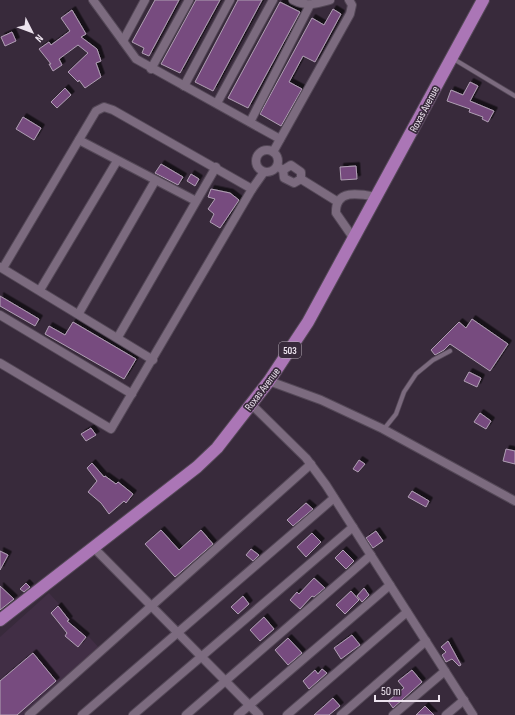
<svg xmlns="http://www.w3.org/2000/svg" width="515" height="715" viewBox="0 0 515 715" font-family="'Sofia Sans Condensed',sans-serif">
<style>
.built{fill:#412e45}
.building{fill:#774c7f;stroke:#b09fb4;filter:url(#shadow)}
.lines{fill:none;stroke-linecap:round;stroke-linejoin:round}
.service-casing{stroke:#544857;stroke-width:5.5}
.minor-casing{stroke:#544857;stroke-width:10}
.primary-casing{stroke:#544857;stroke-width:14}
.service{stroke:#7c6b7f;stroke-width:4}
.minor{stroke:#7c6b7f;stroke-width:8}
.primary{stroke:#ab76b6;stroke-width:12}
.labels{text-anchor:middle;stroke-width:3.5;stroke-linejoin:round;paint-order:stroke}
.shield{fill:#382a3b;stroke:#b6acb8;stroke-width:1}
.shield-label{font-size:10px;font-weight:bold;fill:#ece3ee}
.street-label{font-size:11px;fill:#ece3ee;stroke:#382a3b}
</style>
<defs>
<filter id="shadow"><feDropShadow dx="3.5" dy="-3.5" stdDeviation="0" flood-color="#0009"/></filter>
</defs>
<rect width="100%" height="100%" fill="#382a3b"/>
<path class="built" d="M49,593L101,650L27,715H0V637Z"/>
<g class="building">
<path d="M155,0H179L149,56L142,53L144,48L132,42Z"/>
<path d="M196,0H220L180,73L161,64Z"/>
<path d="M238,0H262L213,91L195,82Z"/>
<path d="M280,2L300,12L248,108L228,98Z"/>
<path d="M333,9L341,14L315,62L303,56L289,82L302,89L281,126L260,114L312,18L324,25Z"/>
<path d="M72,10L86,34L81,37L97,49L101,61L96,63L101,77L85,88L79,80L78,82L68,72L88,53L78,45L59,59L62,65L53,71L49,64H51L39,49L49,42L51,45L70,31L61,18Z"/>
<path d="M12,32L16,41L5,46L1,37Z"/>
<path d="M470,82L478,86L470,101L494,111L488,122L482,119L483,117L469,112L470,109L447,101L451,90L463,95Z"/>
<path d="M65,88L71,95L57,108L51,102Z"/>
<path d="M23,117L41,128L34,140L16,129Z"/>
<path d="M161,164L183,177L178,185L155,173Z"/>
<path d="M356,166L357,179L341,180L340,167Z"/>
<path d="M191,174L199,179L195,186L187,181Z"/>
<path d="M211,189L230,193L239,200L220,228L210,222L214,214L208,209L215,199L208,197Z"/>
<path d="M0,296L39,319L35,326L0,306Z"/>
<path d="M472,319L508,344L490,371L450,344L444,350L435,355L431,350L459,322L466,328Z"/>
<path d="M73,322L136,359L124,379L45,334L49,326L65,335Z"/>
<path d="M469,372L481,378L477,387L464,381Z"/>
<path d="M480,413L491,421L486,429L474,422Z"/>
<path d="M91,428L96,435L86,441L81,434Z"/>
<path d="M506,449L515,451V464L503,461Z"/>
<path d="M359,460L365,464L358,472L353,469Z"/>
<path d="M92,463L104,477L105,476L116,484L118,482L133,494L126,503L124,501L109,514L101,503L88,492L97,481L87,468Z"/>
<path d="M412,491L429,501L426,507L408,497Z"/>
<path d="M306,503L313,509L293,526L287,520Z"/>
<path d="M161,530L179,550L201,530L213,544L175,577L145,544Z"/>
<path d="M376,531L383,541L373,548L366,538Z"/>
<path d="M312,533L321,542L306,557L297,547Z"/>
<path d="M251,549L259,555L253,561L246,555Z"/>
<path d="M343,550L354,561L346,569L335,558Z"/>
<path d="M0,551L8,555L0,570Z"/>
<path d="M314,578L325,588L314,597L312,596L300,609L290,600L297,592L299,594Z"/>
<path d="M26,583L30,587L24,592L20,589Z"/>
<path d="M0,586L14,599L0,610Z"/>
<path d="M364,588L369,595L362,602L357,596Z"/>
<path d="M351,591L359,600L345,614L336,605Z"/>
<path d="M243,596L249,604L238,614L231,607Z"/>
<path d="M58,606L69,620L67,621L86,637L78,647L65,636L67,633L51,613Z"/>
<path d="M264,617L274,629L260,641L250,630Z"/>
<path d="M352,635L360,645L341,659L334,648Z"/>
<path d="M288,638L302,653L288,665L275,650Z"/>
<path d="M448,641L461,665L459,666L452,659L446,662L442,655L446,652L441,647Z"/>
<path d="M33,653L56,681L17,715H0V681Z"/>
<path d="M322,669L327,673L309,689L303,681L315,670L318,674Z"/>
<path d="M412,670L422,682L393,708L388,701L404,688L398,681Z"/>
<path d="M333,698L340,706L329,715H314Z"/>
<path d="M425,706L434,715H416Z"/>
</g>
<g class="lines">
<defs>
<g id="service">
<path d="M452,58L515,96"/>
<path d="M384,429L396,414L404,392L416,374L433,360L450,351"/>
</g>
<g id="minor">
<path d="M93,0L136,59L280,139"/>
<path d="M293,0C307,7 316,4 330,0"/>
<path d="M123,41L145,0"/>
<path d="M151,69L189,0"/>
<path d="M184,86L230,0"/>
<path d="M217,103L273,0"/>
<path d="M250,122L310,5"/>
<path d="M79,140L196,201"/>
<circle cx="267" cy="161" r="11"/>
<path d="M273,152L350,14L352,5L349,0"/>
<path d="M277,166L283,170L284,178L294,183L301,179"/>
<path d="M283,170L291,165L301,172V179"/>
<path d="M301,179L338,202"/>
<path d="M354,239L336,213C335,188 361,194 377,197"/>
<path d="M0,267L153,360"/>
<path d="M3,268L96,111L104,107L113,110L252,189"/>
<path d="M40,290L117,161"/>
<path d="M79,313L155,181"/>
<path d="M0,315L132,394"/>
<path d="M118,337L216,167"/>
<path d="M0,363L111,429L252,189L264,172"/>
<path d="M269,381L321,400L383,429L515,501"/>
<path d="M251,404L306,458L326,485L473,715"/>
<path d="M93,547L259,715"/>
<path d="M29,715L311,464"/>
<path d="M82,715L334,498"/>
<path d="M133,715L353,527"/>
<path d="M186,715L371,555"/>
<path d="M238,715L390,585"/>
<path d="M287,715L407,612"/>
<path d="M341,715L426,641"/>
<path d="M393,715L445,671"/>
<path d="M446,715L464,700"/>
</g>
<path id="primary" d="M0,620L197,467L217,448L269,381L308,322L483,0"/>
</defs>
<use href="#service" class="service-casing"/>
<use href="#minor" class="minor-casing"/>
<use href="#primary" class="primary-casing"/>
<use href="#service" class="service"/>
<use href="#minor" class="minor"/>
<use href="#primary" class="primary"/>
</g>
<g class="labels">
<rect class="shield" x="279" y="342" width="22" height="16" rx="3"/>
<g class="shield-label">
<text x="290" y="354">503</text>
</g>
<g class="street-label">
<text transform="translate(424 109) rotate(-62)" y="4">Roxas Avenue</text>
<text transform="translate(262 389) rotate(-53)" y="4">Roxas Avenue</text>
</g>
</g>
<g transform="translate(32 32) rotate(132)" stroke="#382a3b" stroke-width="3" paint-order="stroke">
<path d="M0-3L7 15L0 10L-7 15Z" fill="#ece3ee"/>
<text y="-6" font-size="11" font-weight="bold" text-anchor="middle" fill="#ece3ee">N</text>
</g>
<path d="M375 695v6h64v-6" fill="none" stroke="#ece3ee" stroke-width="2"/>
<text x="381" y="695" font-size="12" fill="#ece3ee" stroke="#382a3b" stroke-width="3" paint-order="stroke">50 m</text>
</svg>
